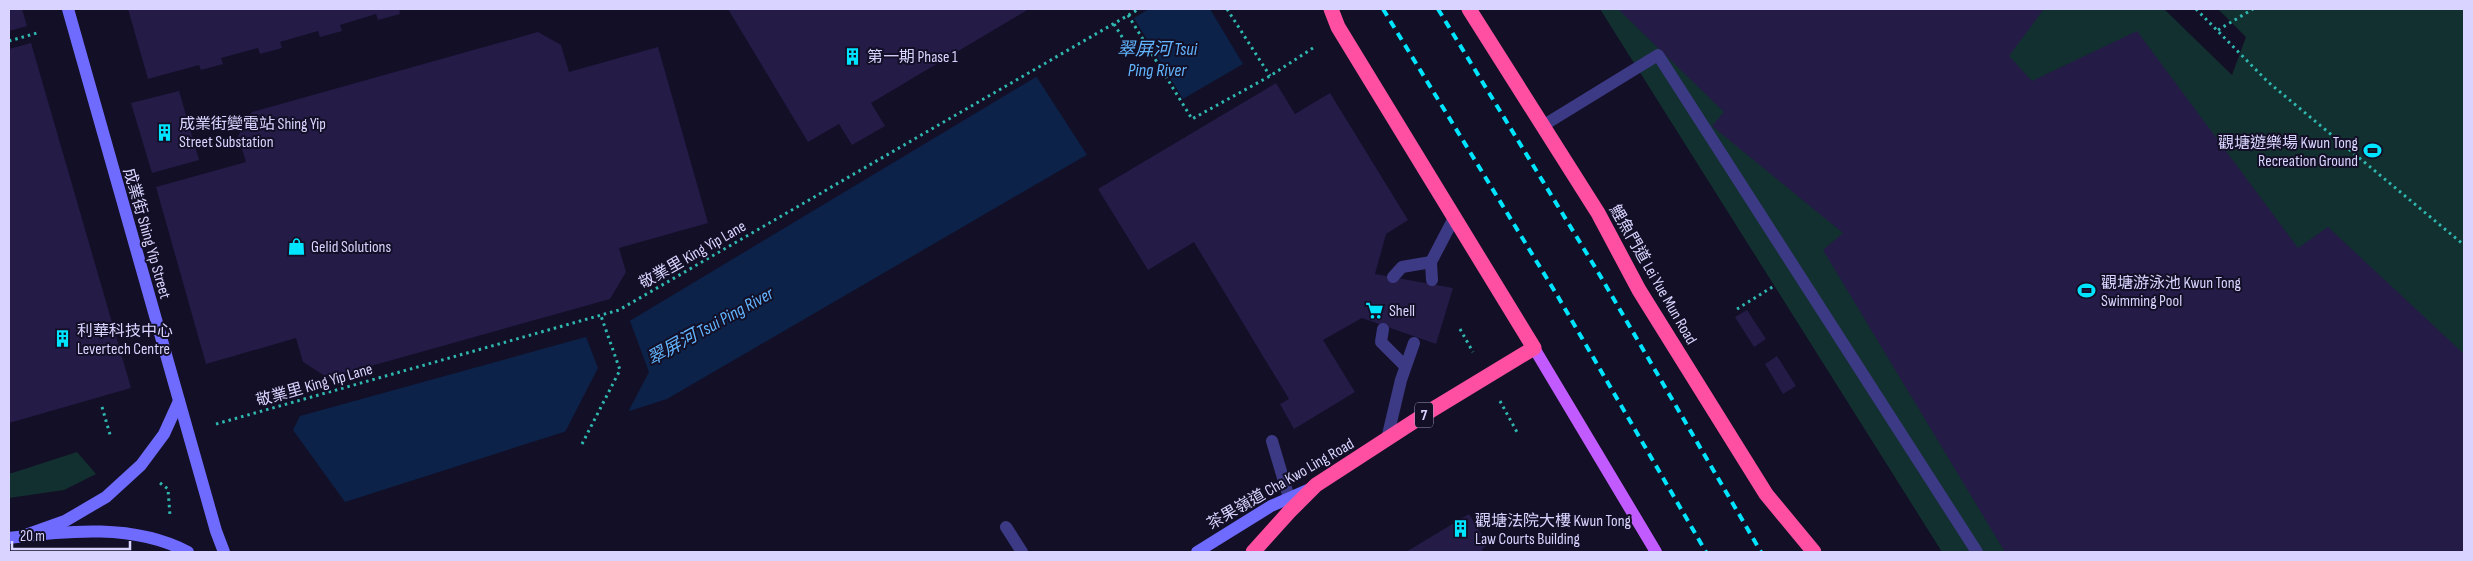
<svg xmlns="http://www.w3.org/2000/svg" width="2473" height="561" viewBox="0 0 2473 561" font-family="'Sofia Sans Condensed','Noto Sans TC',sans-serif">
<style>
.green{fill:#12302f}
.water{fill:#0c2248}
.pier{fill:#130f26}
.building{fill:#241b47}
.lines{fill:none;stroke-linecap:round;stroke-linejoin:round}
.path{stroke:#2fb8b0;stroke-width:3;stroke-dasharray:2.5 4;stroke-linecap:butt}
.lane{stroke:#3d3a85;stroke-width:12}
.secondary{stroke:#6f6bff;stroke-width:12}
.primary{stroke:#c25bff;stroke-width:12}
.highway{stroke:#ff4fa3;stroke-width:15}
.rail{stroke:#00e5ff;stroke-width:4;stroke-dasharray:8 6;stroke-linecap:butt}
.labels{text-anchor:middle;stroke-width:4;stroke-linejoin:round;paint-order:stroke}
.shield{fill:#130f26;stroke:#9e99be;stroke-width:1}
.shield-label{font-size:15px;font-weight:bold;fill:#d9d4ff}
.poi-label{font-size:16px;fill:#d9d4ff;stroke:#130f26;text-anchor:start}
.street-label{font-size:16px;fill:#d9d4ff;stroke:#130f26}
.water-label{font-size:18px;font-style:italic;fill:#62b6ff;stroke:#130f26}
</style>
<rect width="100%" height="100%" fill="#130f26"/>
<g class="green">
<path d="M1600,9H2164L2232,75L2246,37L2218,9H2464V552H1942Z"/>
<path d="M77,452L96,474L64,490L9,498V474Z"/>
</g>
<path class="water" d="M1149,9H1210L1243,64L667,399L345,502L293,430L300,416L618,328Z"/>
<g class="pier">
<path d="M1134,18L1183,99L1087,155L1036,76Z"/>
<path d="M630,321L649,372L628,412L565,432L598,368L586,337L618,328Z"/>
</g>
<g class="building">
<path d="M9,9H22L27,26L9,31Z"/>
<path d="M128,9H399L400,14L378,20L376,14L340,25L342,31L320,37L318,31L280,42L282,48L260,54L258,48L221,58L223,64L201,70L199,65L148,79Z"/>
<path d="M728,9H1029L871,103L885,126L852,145L839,124L808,142Z"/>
<path d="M1618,9H2044L2009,56L2032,81L2137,31L2298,248L2328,227L2464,354V552H2005L1823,250L1843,233L1712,126L1724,112Z"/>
<path d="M538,32L561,45L569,72L658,47L708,223L619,248L626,272L610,299L328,378L303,362L296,338L206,364L156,187L246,162L238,136L252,112Z"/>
<path d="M31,43L131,388L9,423V49Z"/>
<path d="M1276,83L1295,114L1330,93L1408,220L1386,234L1375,274L1453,288L1436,344L1362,318L1323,340L1355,392L1294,429L1280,404L1289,399L1194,242L1148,270L1098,189Z"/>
<path d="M179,91L199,160L152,173L131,103Z"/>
<path d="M1747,310L1766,339L1754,347L1735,317Z"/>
<path d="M1777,356L1796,386L1783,394L1765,364Z"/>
<path d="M1469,514L1488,545L1482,549L1484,552H1406Z"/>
</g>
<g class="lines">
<g class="path">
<path d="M1227,9L1270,76"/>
<path d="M2196,9L2268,82L2464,245"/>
<path d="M1128,15L1192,119L1270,76L1313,48"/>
<path d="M1114,24L1134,56"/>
<path d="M2218,30L2253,9"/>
<path d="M9,41L37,33"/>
<path d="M1737,309L1774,286"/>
<path d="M1460,329L1473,352"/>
<path d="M1500,401L1518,434"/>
<path d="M102,407L111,438"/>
<path d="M216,424L619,310L1139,9"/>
<path d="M582,444L620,370L601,316"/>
<path d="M160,483L168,489L170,516"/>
</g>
<g class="lane">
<path d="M1544,125L1658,55L1977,552"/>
<path d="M1393,277L1402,267L1431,262"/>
<path d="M1432,280L1431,262L1455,216"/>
<path d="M1383,329L1381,342L1405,366"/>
<path d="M1387,439L1401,380L1414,343"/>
<path d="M1272,441L1289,498"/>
<path d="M1006,527L1022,552"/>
</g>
<g class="secondary">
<path d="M68,9L216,531L224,552"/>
<path d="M20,537L65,521L106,497L141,465L164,434L179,401"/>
<path d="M9,538C68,531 133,523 188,552"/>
<path d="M1197,552L1271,506L1310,489"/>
</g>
<path class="primary" d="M1534,348L1656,552"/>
<g class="highway">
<path d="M1469,9L1598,213L1639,290L1766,494L1814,552"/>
<path d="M1253,552L1289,512L1316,485L1430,411L1534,348L1338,27L1331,9"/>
</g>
<g class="rail">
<path d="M1383,9L1557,295L1706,552"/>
<path d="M1438,9L1598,272L1761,552"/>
</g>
</g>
<defs>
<symbol id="building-bare" viewBox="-9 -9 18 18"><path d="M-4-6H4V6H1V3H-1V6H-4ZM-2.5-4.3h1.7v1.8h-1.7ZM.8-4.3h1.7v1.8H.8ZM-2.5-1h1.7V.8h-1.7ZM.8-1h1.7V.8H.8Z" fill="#00e5ff" stroke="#130f26" stroke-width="2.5" paint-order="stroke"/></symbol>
<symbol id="stadium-bare" viewBox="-9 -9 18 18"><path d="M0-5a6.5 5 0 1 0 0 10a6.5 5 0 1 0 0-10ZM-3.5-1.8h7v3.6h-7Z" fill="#00e5ff" stroke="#130f26" stroke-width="2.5" paint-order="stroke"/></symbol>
<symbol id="shop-bare" viewBox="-9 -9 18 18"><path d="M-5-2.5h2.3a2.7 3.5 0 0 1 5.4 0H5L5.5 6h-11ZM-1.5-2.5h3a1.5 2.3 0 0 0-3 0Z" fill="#00e5ff" stroke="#130f26" stroke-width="2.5" paint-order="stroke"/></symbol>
<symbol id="supermarket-bare" viewBox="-9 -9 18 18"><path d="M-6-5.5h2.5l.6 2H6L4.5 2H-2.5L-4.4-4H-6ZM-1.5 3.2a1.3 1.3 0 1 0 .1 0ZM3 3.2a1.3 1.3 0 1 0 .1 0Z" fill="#00e5ff" stroke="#130f26" stroke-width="2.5" paint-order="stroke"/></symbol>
</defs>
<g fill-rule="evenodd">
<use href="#building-bare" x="840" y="44" width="25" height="25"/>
<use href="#building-bare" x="152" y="120" width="25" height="25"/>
<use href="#stadium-bare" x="2360" y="138" width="25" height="25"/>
<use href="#shop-bare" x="284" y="234" width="25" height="25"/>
<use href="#stadium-bare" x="2074" y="278" width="25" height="25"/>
<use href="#supermarket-bare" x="1362" y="298" width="25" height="25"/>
<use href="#building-bare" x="50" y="326" width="25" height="25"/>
<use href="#building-bare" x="1448" y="516" width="25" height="25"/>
</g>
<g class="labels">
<rect class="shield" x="1415" y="402.5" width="18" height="25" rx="4"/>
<g class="shield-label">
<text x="1424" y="420">7</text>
</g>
<g class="poi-label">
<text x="867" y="62">第一期 Phase 1</text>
<text x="179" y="129">成業街變電站 Shing Yip<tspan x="179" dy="18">Street Substation</tspan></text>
<text x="2358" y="148" text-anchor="end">觀塘遊樂場 Kwun Tong<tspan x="2358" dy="18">Recreation Ground</tspan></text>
<text x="311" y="252">Gelid Solutions</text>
<text x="2101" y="288">觀塘游泳池 Kwun Tong<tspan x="2101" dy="18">Swimming Pool</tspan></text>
<text x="1389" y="316">Shell</text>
<text x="77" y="336">利華科技中心<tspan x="77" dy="18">Levertech Centre</tspan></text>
<text x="1475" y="526">觀塘法院大樓 Kwun Tong<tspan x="1475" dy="18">Law Courts Building</tspan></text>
</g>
<g class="street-label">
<text transform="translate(148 233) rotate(74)" y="6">成業街 Shing Yip Street</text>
<text transform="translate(692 254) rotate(-30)" y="6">敬業里 King Yip Lane</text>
<text transform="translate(1654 274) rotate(60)" y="6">鯉魚門道 Lei Yue Mun Road</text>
<text transform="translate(314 384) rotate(-16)" y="6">敬業里 King Yip Lane</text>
<text transform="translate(1280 483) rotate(-30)" y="6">茶果嶺道 Cha Kwo Ling Road</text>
</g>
<g class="water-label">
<text x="1157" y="55">翠屏河 Tsui<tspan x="1157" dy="21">Ping River</tspan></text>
<text transform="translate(710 326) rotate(-29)" y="6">翠屏河 Tsui Ping River</text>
</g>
</g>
<rect width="2473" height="561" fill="none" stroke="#d9d4ff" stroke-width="20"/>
<path d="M12 541v8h118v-8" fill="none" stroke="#d9d4ff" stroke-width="2.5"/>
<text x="20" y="541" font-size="15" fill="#d9d4ff" stroke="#130f26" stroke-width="4" paint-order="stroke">20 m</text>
</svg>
